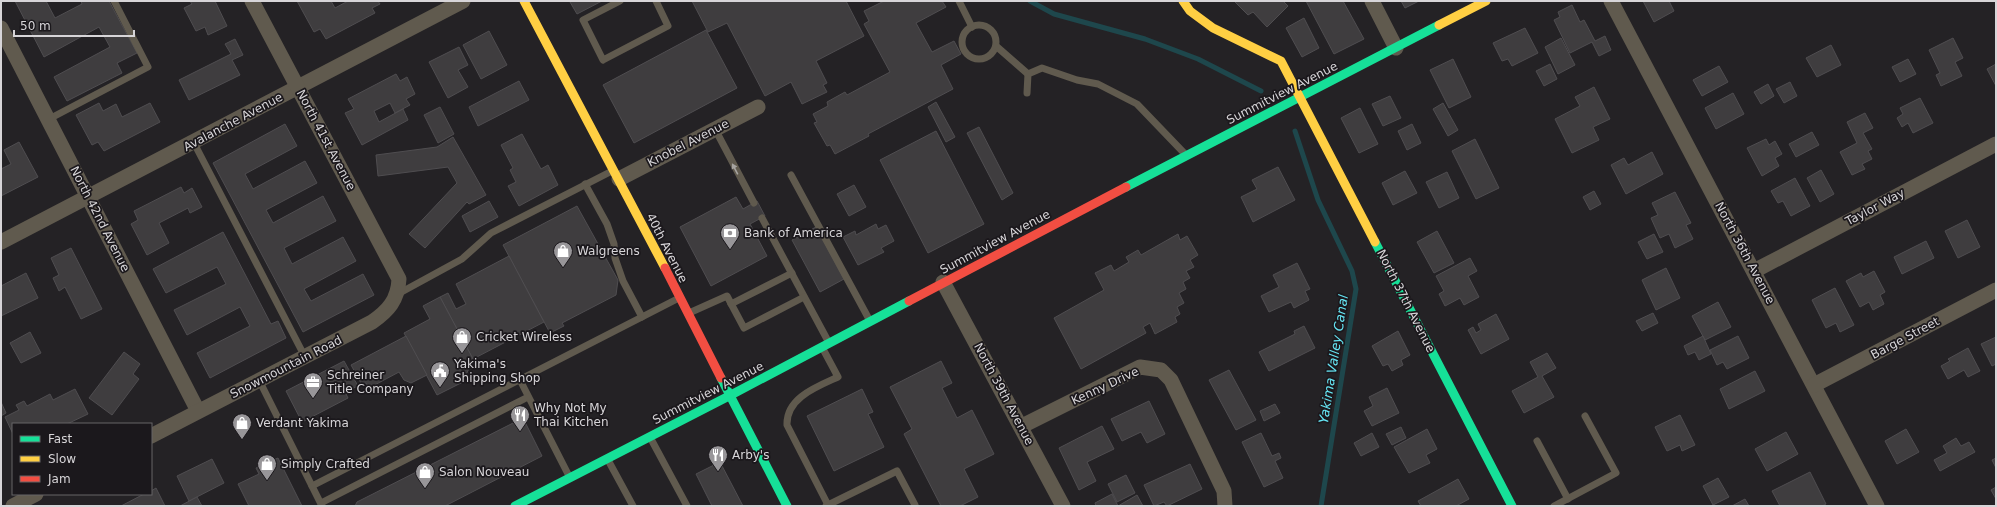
<svg xmlns="http://www.w3.org/2000/svg" width="1997" height="507" viewBox="0 0 1997 507" font-family="'DejaVu Sans',sans-serif">
<style>
.lines{fill:none;stroke-linecap:round;stroke-linejoin:round}
.stream{stroke:#1e474c;stroke-width:5}
.building{fill:#3f3d3f;stroke:#4f4d50}
.lane{stroke:#605a4e;stroke-width:7}
.street{stroke:#605a4e;stroke-width:15}
.fast{stroke:#16e098;stroke-width:9}
.slow{stroke:#ffcf43;stroke-width:9}
.jam{stroke:#f24e42;stroke-width:9}
.oneway{fill:#a7a4a1}
.labels{text-anchor:middle;stroke-width:3.5;stroke-linejoin:round;paint-order:stroke}
.street-label{font-size:12px;fill:#d7d5d8;stroke:#1b181c}
.poi-label{font-size:12px;fill:#d7d5d8;stroke:#1b181c;text-anchor:start}
.water-label{font-size:13px;font-style:italic;fill:#67e7f6;stroke:#1b181c}
</style>
<rect width="100%" height="100%" fill="#242225"/>
<g class="lines">
<g class="stream">
<path d="M1030,1L1054,14L1145,39L1198,59L1261,91"/>
<path d="M1295,131L1318,200L1352,271L1356,289L1321,506"/>
</g>
</g>
<g class="building">
<path d="M15,1H46L55,18L82,4L81,1H109L137,53L117,63L122,73L67,101L54,77L110,47L99,27L44,57Z"/>
<path d="M190,1H215L227,26L208,35L205,27L196,31L184,8L192,4Z"/>
<path d="M297,1H331L335,8L348,1H378L380,4L372,8L375,13L326,39L320,29L314,32Z"/>
<path d="M573,1H602L577,14L570,2Z"/>
<path d="M692,1H846L864,36L816,61L827,83L823,85L827,92L802,104L791,82L765,96L727,23L708,32Z"/>
<path d="M884,1H942L946,7L916,23L932,52L954,41L961,54L941,65L953,89L868,134L869,136L835,154L830,145L827,146L814,123L817,122L813,114L828,106L827,102L845,92L847,95L890,72L864,24L869,21L864,11Z"/>
<path d="M1234,1H1283L1288,6L1267,27L1253,12L1248,15Z"/>
<path d="M1306,1H1343L1364,39L1334,54Z"/>
<path d="M1401,1H1419L1405,8Z"/>
<path d="M1643,1H1669L1674,11L1654,22Z"/>
<path d="M1572,5L1580,22L1584,20L1595,41L1605,36L1611,50L1599,56L1592,42L1570,53L1554,20L1560,17L1558,12Z"/>
<path d="M1304,18L1319,48L1302,57L1286,28Z"/>
<path d="M1525,28L1538,53L1512,66L1508,59L1502,61L1493,43Z"/>
<path d="M706,30L737,88L634,143L603,85Z"/>
<path d="M489,31L507,65L481,79L463,45Z"/>
<path d="M1561,38L1575,65L1558,74L1545,47Z"/>
<path d="M1953,38L1963,58L1955,62L1962,76L1941,86L1936,75L1940,73L1929,50Z"/>
<path d="M235,39L243,55L232,60L240,75L189,100L179,80L231,54L225,44Z"/>
<path d="M1831,45L1841,65L1817,77L1806,58Z"/>
<path d="M459,47L468,65L458,70L468,87L448,98L429,62Z"/>
<path d="M1453,59L1471,97L1449,108L1430,70Z"/>
<path d="M1908,59L1916,74L1900,82L1892,67Z"/>
<path d="M1550,64L1557,79L1544,86L1536,71Z"/>
<path d="M1996,64V86L1987,69Z"/>
<path d="M1719,66L1728,82L1702,96L1693,80Z"/>
<path d="M396,74L400,81L407,77L415,94L406,99L410,105L395,113L390,103L374,111L379,122L403,109L408,120L362,145L345,113L354,109L348,99Z"/>
<path d="M519,81L529,100L478,126L469,107Z"/>
<path d="M1790,82L1797,96L1784,103L1776,89Z"/>
<path d="M1768,84L1774,96L1761,104L1754,92Z"/>
<path d="M1594,87L1610,119L1593,127L1599,140L1572,153L1555,119L1580,106L1575,97Z"/>
<path d="M1733,93L1744,114L1716,129L1705,108Z"/>
<path d="M1390,96L1401,118L1383,126L1372,104Z"/>
<path d="M1920,98L1933,123L1913,133L1908,123L1902,127L1897,118L1903,114L1900,108Z"/>
<path d="M936,102L955,137L946,142L928,107Z"/>
<path d="M99,103L103,111L116,104L122,117L150,103L160,122L104,151L98,142L92,145L76,115Z"/>
<path d="M1443,103L1458,130L1448,136L1433,109Z"/>
<path d="M440,107L454,134L438,143L424,115Z"/>
<path d="M1360,108L1378,144L1359,153L1341,118Z"/>
<path d="M1865,113L1873,128L1863,133L1872,149L1868,151L1872,159L1862,164L1865,169L1852,175L1840,152L1857,143L1847,122Z"/>
<path d="M285,124L297,146L245,174L253,189L305,161L317,183L266,210L273,223L323,196L336,221L284,248L292,264L343,237L356,261L304,289L311,301L363,274L374,295L303,332L213,163Z"/>
<path d="M1412,124L1421,143L1407,150L1398,131Z"/>
<path d="M979,127L1013,193L1002,200L967,133Z"/>
<path d="M936,131L984,224L928,253L880,160Z"/>
<path d="M1812,132L1819,145L1796,157L1789,144Z"/>
<path d="M522,134L541,169L548,165L558,185L519,206L508,186L516,182L510,170L513,168L501,145Z"/>
<path d="M453,137L486,195L469,204L467,202L425,248L409,234L457,183L448,167L378,176L376,155L437,147Z"/>
<path d="M1475,139L1499,188L1476,199L1452,151Z"/>
<path d="M1766,139L1769,145L1775,141L1782,154L1775,158L1779,166L1762,176L1747,148Z"/>
<path d="M19,142L38,177L1,196V169L11,164L4,150Z"/>
<path d="M1652,152L1663,174L1626,194L1611,165L1624,158L1628,165Z"/>
<path d="M1278,167L1295,200L1253,222L1241,197L1257,189L1252,180Z"/>
<path d="M1821,170L1834,194L1820,202L1807,178Z"/>
<path d="M1405,171L1417,193L1393,205L1382,183Z"/>
<path d="M1447,172L1459,198L1439,208L1426,182Z"/>
<path d="M1795,178L1810,206L1791,216L1783,201L1778,203L1771,191Z"/>
<path d="M854,185L866,207L849,216L837,194Z"/>
<path d="M181,187L184,193L192,188L202,207L190,213L188,208L159,223L169,243L147,255L131,224L138,220L134,211Z"/>
<path d="M1594,191L1601,204L1590,210L1583,197Z"/>
<path d="M1675,192L1691,223L1686,225L1693,239L1675,248L1669,234L1660,238L1651,218L1658,215L1652,203Z"/>
<path d="M736,197L743,209L757,201L765,216L750,224L767,256L711,286L680,227Z"/>
<path d="M489,201L498,217L470,232L462,216Z"/>
<path d="M577,206L618,280L616,295L562,323L564,326L550,333L503,245Z"/>
<path d="M1967,220L1980,247L1958,258L1945,231Z"/>
<path d="M876,224L878,229L886,225L894,241L881,248L884,252L858,265L843,237L855,231L856,235Z"/>
<path d="M816,227L844,279L820,292L792,240Z"/>
<path d="M1437,231L1454,263L1434,273L1417,242Z"/>
<path d="M223,232L271,324L278,321L286,338L210,378L197,353L250,326L240,307L187,335L174,310L226,284L217,267L166,293L153,269Z"/>
<path d="M1178,234L1180,240L1187,236L1198,255L1190,260L1194,267L1186,271L1190,278L1183,282L1186,289L1179,293L1184,303L1177,307L1180,314L1175,317L1177,322L1155,334L1150,323L1143,327L1146,333L1081,369L1054,318L1104,290L1095,273L1111,265L1114,271L1129,262L1126,257L1138,250L1141,255Z"/>
<path d="M1654,234L1663,252L1647,259L1638,242Z"/>
<path d="M1926,241L1934,258L1902,274L1894,257Z"/>
<path d="M71,248L102,309L81,319L65,287L59,291L53,278L59,275L51,258Z"/>
<path d="M509,256L544,322L473,359L440,297L448,293L456,309L466,304L456,284Z"/>
<path d="M1470,258L1477,271L1468,276L1479,297L1464,305L1460,298L1445,306L1439,294L1444,291L1436,276Z"/>
<path d="M1297,263L1310,289L1305,291L1309,300L1294,308L1291,302L1269,312L1261,296L1279,287L1273,275Z"/>
<path d="M1666,268L1680,298L1656,310L1642,280Z"/>
<path d="M1874,271L1885,292L1880,295L1884,304L1873,310L1869,302L1860,307L1846,281L1861,273L1863,277Z"/>
<path d="M26,273L38,298L1,316V286Z"/>
<path d="M1835,288L1854,325L1840,332L1836,323L1826,328L1812,300Z"/>
<path d="M440,297L473,359L463,382L437,395L404,333L430,319L423,306Z"/>
<path d="M1718,302L1731,327L1705,340L1692,316Z"/>
<path d="M1653,313L1658,323L1642,331L1636,321Z"/>
<path d="M1496,314L1509,339L1481,354L1468,330L1473,327L1476,333L1481,330L1478,324Z"/>
<path d="M1304,326L1315,348L1269,371L1259,352L1295,334L1294,331Z"/>
<path d="M1398,331L1410,355L1401,360L1403,365L1392,371L1388,364L1383,366L1372,346Z"/>
<path d="M30,332L41,353L21,363L10,343Z"/>
<path d="M406,336L427,375L411,383L404,380L399,372L369,388L366,383L362,385L351,365Z"/>
<path d="M1703,336L1711,354L1699,360L1695,352L1688,355L1684,346Z"/>
<path d="M1738,336L1749,358L1727,369L1723,362L1717,365L1710,350Z"/>
<path d="M1996,337V364L1992,366L1981,344Z"/>
<path d="M1968,348L1980,371L1968,377L1964,370L1948,379L1941,366L1950,361L1948,359Z"/>
<path d="M124,352L140,364L133,374L139,379L112,415L89,398Z"/>
<path d="M1547,353L1556,368L1542,376L1554,397L1524,413L1512,391L1538,377L1530,362Z"/>
<path d="M344,361L358,386L345,392L348,398L302,422L286,391Z"/>
<path d="M941,361L952,383L942,388L957,418L972,410L994,454L964,469L978,497L960,506H941L904,434L912,429L890,387Z"/>
<path d="M1229,370L1256,420L1236,430L1209,380Z"/>
<path d="M1755,371L1765,391L1729,409L1720,389Z"/>
<path d="M1387,388L1399,413L1372,426L1364,411L1373,406L1369,397Z"/>
<path d="M75,389L88,414L67,424H13V434L5,417L19,410L16,405L24,401L27,406L50,394L53,400Z"/>
<path d="M862,389L873,412L868,414L884,447L834,471L807,416Z"/>
<path d="M1149,401L1165,434L1147,443L1141,432L1122,441L1111,419Z"/>
<path d="M1,402L6,413L1,416Z"/>
<path d="M1275,404L1280,413L1264,421L1260,411Z"/>
<path d="M1680,415L1695,445L1682,451L1680,445L1667,451L1655,427Z"/>
<path d="M523,418L542,456L445,506H355L357,502Z"/>
<path d="M1102,426L1114,449L1087,462L1096,481L1079,490L1059,448Z"/>
<path d="M1401,427L1406,438L1392,445L1386,434Z"/>
<path d="M1427,429L1437,449L1426,455L1430,463L1409,473L1394,447Z"/>
<path d="M1906,429L1919,452L1897,464L1885,441Z"/>
<path d="M1786,432L1798,454L1767,471L1755,449Z"/>
<path d="M1261,433L1272,456L1279,453L1281,458L1275,461L1283,478L1264,487L1242,442Z"/>
<path d="M1372,433L1379,447L1361,456L1354,443Z"/>
<path d="M1956,438L1961,446L1969,442L1975,452L1940,471L1934,460L1947,453L1943,446Z"/>
<path d="M278,458L302,506H249L238,484L259,474L256,468Z"/>
<path d="M1996,458V468L1992,460Z"/>
<path d="M212,459L224,483L189,501L177,476Z"/>
<path d="M720,462L743,506H712L696,474Z"/>
<path d="M1190,464L1202,489L1167,506L1164,502L1154,506L1144,485Z"/>
<path d="M1810,472L1826,504L1822,506H1780L1772,491Z"/>
<path d="M1126,475L1135,493L1117,502L1108,484Z"/>
<path d="M1718,478L1729,497L1713,505L1703,486Z"/>
<path d="M1458,479L1469,499L1456,506H1421L1418,501Z"/>
<path d="M1996,487V499L1991,490Z"/>
<path d="M156,488L165,506H121L144,494H151V491Z"/>
<path d="M1112,494L1118,506L1137,495L1143,506H1096L1095,503Z"/>
<path d="M197,497L202,506H180Z"/>
<path d="M1745,499L1749,506H1732Z"/>
</g>
<g class="lines">
<g class="lane">
<path d="M620,1L583,20L603,60L668,26L656,1"/>
<path d="M959,1L972,27"/>
<circle cx="979" cy="42" r="17"/>
<path d="M996,46L1028,74"/>
<path d="M1027,93L1028,74L1042,68L1077,80L1098,84L1137,104L1185,154"/>
<path d="M49,119L148,67L114,1"/>
<path d="M715,129L754,203"/>
<path d="M194,143L305,357"/>
<path d="M791,175L870,321"/>
<path d="M585,184L607,224L614,244L615,258L623,281L642,317"/>
<path d="M762,218L828,341"/>
<path d="M396,295L462,259L491,233L612,171"/>
<path d="M731,304L792,273"/>
<path d="M689,313L727,296L744,328L804,297"/>
<path d="M823,349L838,377C816,387 786,398 787,425L828,505"/>
<path d="M259,380L322,506"/>
<path d="M520,380L569,476"/>
<path d="M651,439L687,506"/>
<path d="M1537,441L1568,499"/>
<path d="M608,460L633,506"/>
<path d="M312,486L679,298"/>
<path d="M321,503L528,397"/>
<path d="M826,506L897,471L915,505"/>
<path d="M1554,506L1616,473L1585,416"/>
</g>
<g class="street">
<path d="M1372,1L1396,48"/>
<path d="M1611,1L1877,506"/>
<path d="M1,28L198,411"/>
<path d="M619,179L758,107"/>
<path d="M1,242L463,1"/>
<path d="M1754,271L1996,144"/>
<path d="M943,282L1063,506"/>
<path d="M1814,385L1996,290"/>
<path d="M1022,426L1140,367L1161,370L1171,380L1224,491L1225,506"/>
<path d="M151,436L372,322C388,311 398,300 399,279L252,1"/>
<path d="M13,506L36,494"/>
</g>
<g class="fast">
<path d="M1126,187L1439,25"/>
<path d="M1375,242L1512,506"/>
<path d="M721,378L787,506"/>
<path d="M729,396L909,301"/>
<path d="M515,506L729,396"/>
</g>
<g class="slow">
<path d="M524,1L665,268"/>
<path d="M1183,1L1190,11L1213,28L1281,61L1375,242"/>
<path d="M1439,25L1486,1"/>
</g>
<g class="jam">
<path d="M665,268L721,378"/>
<path d="M909,301L1126,187"/>
</g>
</g>
<defs><path id="oneway-solid" d="M-6-.8H1V-3.2L6.5 0L1 3.2V.8H-6Z"/></defs>
<use class="oneway" href="#oneway-solid" transform="translate(735 169) rotate(-118)"/>
<defs>
<symbol id="bank-pin" viewBox="-11 -11 22 30"><path d="M0 17L-7.5 6A9.5 9.5 0 1 1 7.5 6Z" fill="#989699" stroke="#1b181c"/><path d="M-6-4H6V4H-6ZM0-2.3a2.3 2.3 0 1 0 0 4.6a2.3 2.3 0 1 0 0-4.6Z" fill="#fff"/></symbol>
<symbol id="shop-pin" viewBox="-11 -11 22 30"><path d="M0 17L-7.5 6A9.5 9.5 0 1 1 7.5 6Z" fill="#989699" stroke="#1b181c"/><path d="M-5-2.5h2.3a2.7 3.5 0 0 1 5.4 0H5L5.5 6h-11ZM-1.5-2.5h3a1.5 2.3 0 0 0-3 0Z" fill="#fff"/></symbol>
<symbol id="civic-pin" viewBox="-11 -11 22 30"><path d="M0 17L-7.5 6A9.5 9.5 0 1 1 7.5 6Z" fill="#989699" stroke="#1b181c"/><path d="M-.6-6.5H3V-4.5H.6V-3L4-1V1h2V6H-6V1h2V-1L-.6-3ZM-1.2 2.5V6h2.4V2.5Z" fill="#fff"/></symbol>
<symbol id="office-pin" viewBox="-11 -11 22 30"><path d="M0 17L-7.5 6A9.5 9.5 0 1 1 7.5 6Z" fill="#989699" stroke="#1b181c"/><path d="M-6-3h4V-5.5h4V-3h4V5H-6ZM-1-4.5V-3h2v-1.5ZM-6 0V1H6V0Z" fill="#fff"/></symbol>
<symbol id="restaurant-pin" viewBox="-11 -11 22 30"><path d="M0 17L-7.5 6A9.5 9.5 0 1 1 7.5 6Z" fill="#989699" stroke="#1b181c"/><path d="M-5-6h1v4h1v-4h1v4h1v-4h1v5L-1.5 .5V6h-2V.5L-5-1ZM5-6V6H3V1.5H1.5Q1.5-4 5-6Z" fill="#fff"/></symbol>
</defs>
<g fill-rule="evenodd">
<use href="#bank-pin" x="719" y="222" width="22" height="30"/>
<use href="#shop-pin" x="552" y="240" width="22" height="30"/>
<use href="#shop-pin" x="451" y="326" width="22" height="30"/>
<use href="#civic-pin" x="429" y="360" width="22" height="30"/>
<use href="#office-pin" x="302" y="371" width="22" height="30"/>
<use href="#restaurant-pin" x="509" y="404" width="22" height="30"/>
<use href="#shop-pin" x="231" y="412" width="22" height="30"/>
<use href="#restaurant-pin" x="707" y="444" width="22" height="30"/>
<use href="#shop-pin" x="256" y="453" width="22" height="30"/>
<use href="#shop-pin" x="414" y="461" width="22" height="30"/>
</g>
<g class="labels">
<g class="street-label">
<text transform="translate(1282 93) rotate(-27)" y="4">Summitview Avenue</text>
<text transform="translate(233 122) rotate(-28)" y="4">Avalanche Avenue</text>
<text transform="translate(326 140) rotate(62)" y="4">North 41st Avenue</text>
<text transform="translate(688 143) rotate(-27)" y="4">Knobel Avenue</text>
<text transform="translate(1875 207) rotate(-28)" y="4">Taylor Way</text>
<text transform="translate(100 219) rotate(63)" y="4">North 42nd Avenue</text>
<text transform="translate(995 242) rotate(-28)" y="4">Summitview Avenue</text>
<text transform="translate(667 248) rotate(63)" y="4">40th Avenue</text>
<text transform="translate(1745 253) rotate(62)" y="4">North 36th Avenue</text>
<text transform="translate(1406 301) rotate(63)" y="4">North 37th Avenue</text>
<text transform="translate(1905 338) rotate(-28)" y="4">Barge Street</text>
<text transform="translate(286 367) rotate(-27)" y="4">Snowmountain Road</text>
<text transform="translate(1105 386) rotate(-25)" y="4">Kenny Drive</text>
<text transform="translate(708 393) rotate(-27)" y="4">Summitview Avenue</text>
<text transform="translate(1004 394) rotate(62)" y="4">North 39th Avenue</text>
</g>
<g class="poi-label">
<text x="744" y="237">Bank of America</text>
<text x="577" y="255">Walgreens</text>
<text x="476" y="341">Cricket Wireless</text>
<text x="454" y="368">Yakima's<tspan x="454" dy="14">Shipping Shop</tspan></text>
<text x="327" y="379">Schreiner<tspan x="327" dy="14">Title Company</tspan></text>
<text x="534" y="412">Why Not My<tspan x="534" dy="14">Thai Kitchen</tspan></text>
<text x="256" y="427">Verdant Yakima</text>
<text x="732" y="459">Arby's</text>
<text x="281" y="468">Simply Crafted</text>
<text x="439" y="476">Salon Nouveau</text>
</g>
<g class="water-label">
<text transform="translate(1333 359) rotate(-81)" y="5">Yakima Valley Canal</text>
</g>
</g>
<rect width="1997" height="507" fill="none" stroke="#d7d5d8" stroke-width="4"/>
<rect x="12" y="423" width="140" height="72" fill="#1b181c" stroke="#666467"/>
<rect x="20" y="436" width="20" height="6" fill="#16e098" stroke="#666467"/>
<text x="48" y="443" font-size="12" fill="#d7d5d8">Fast</text>
<rect x="20" y="456" width="20" height="6" fill="#ffcf43" stroke="#666467"/>
<text x="48" y="463" font-size="12" fill="#d7d5d8">Slow</text>
<rect x="20" y="476" width="20" height="6" fill="#f24e42" stroke="#666467"/>
<text x="48" y="483" font-size="12" fill="#d7d5d8">Jam</text>
<path d="M14 30v6h120v-6" fill="none" stroke="#d7d5d8" stroke-width="2"/>
<text x="20" y="30" font-size="12" fill="#d7d5d8" stroke="#1b181c" stroke-width="3" paint-order="stroke">50 m</text>
</svg>
